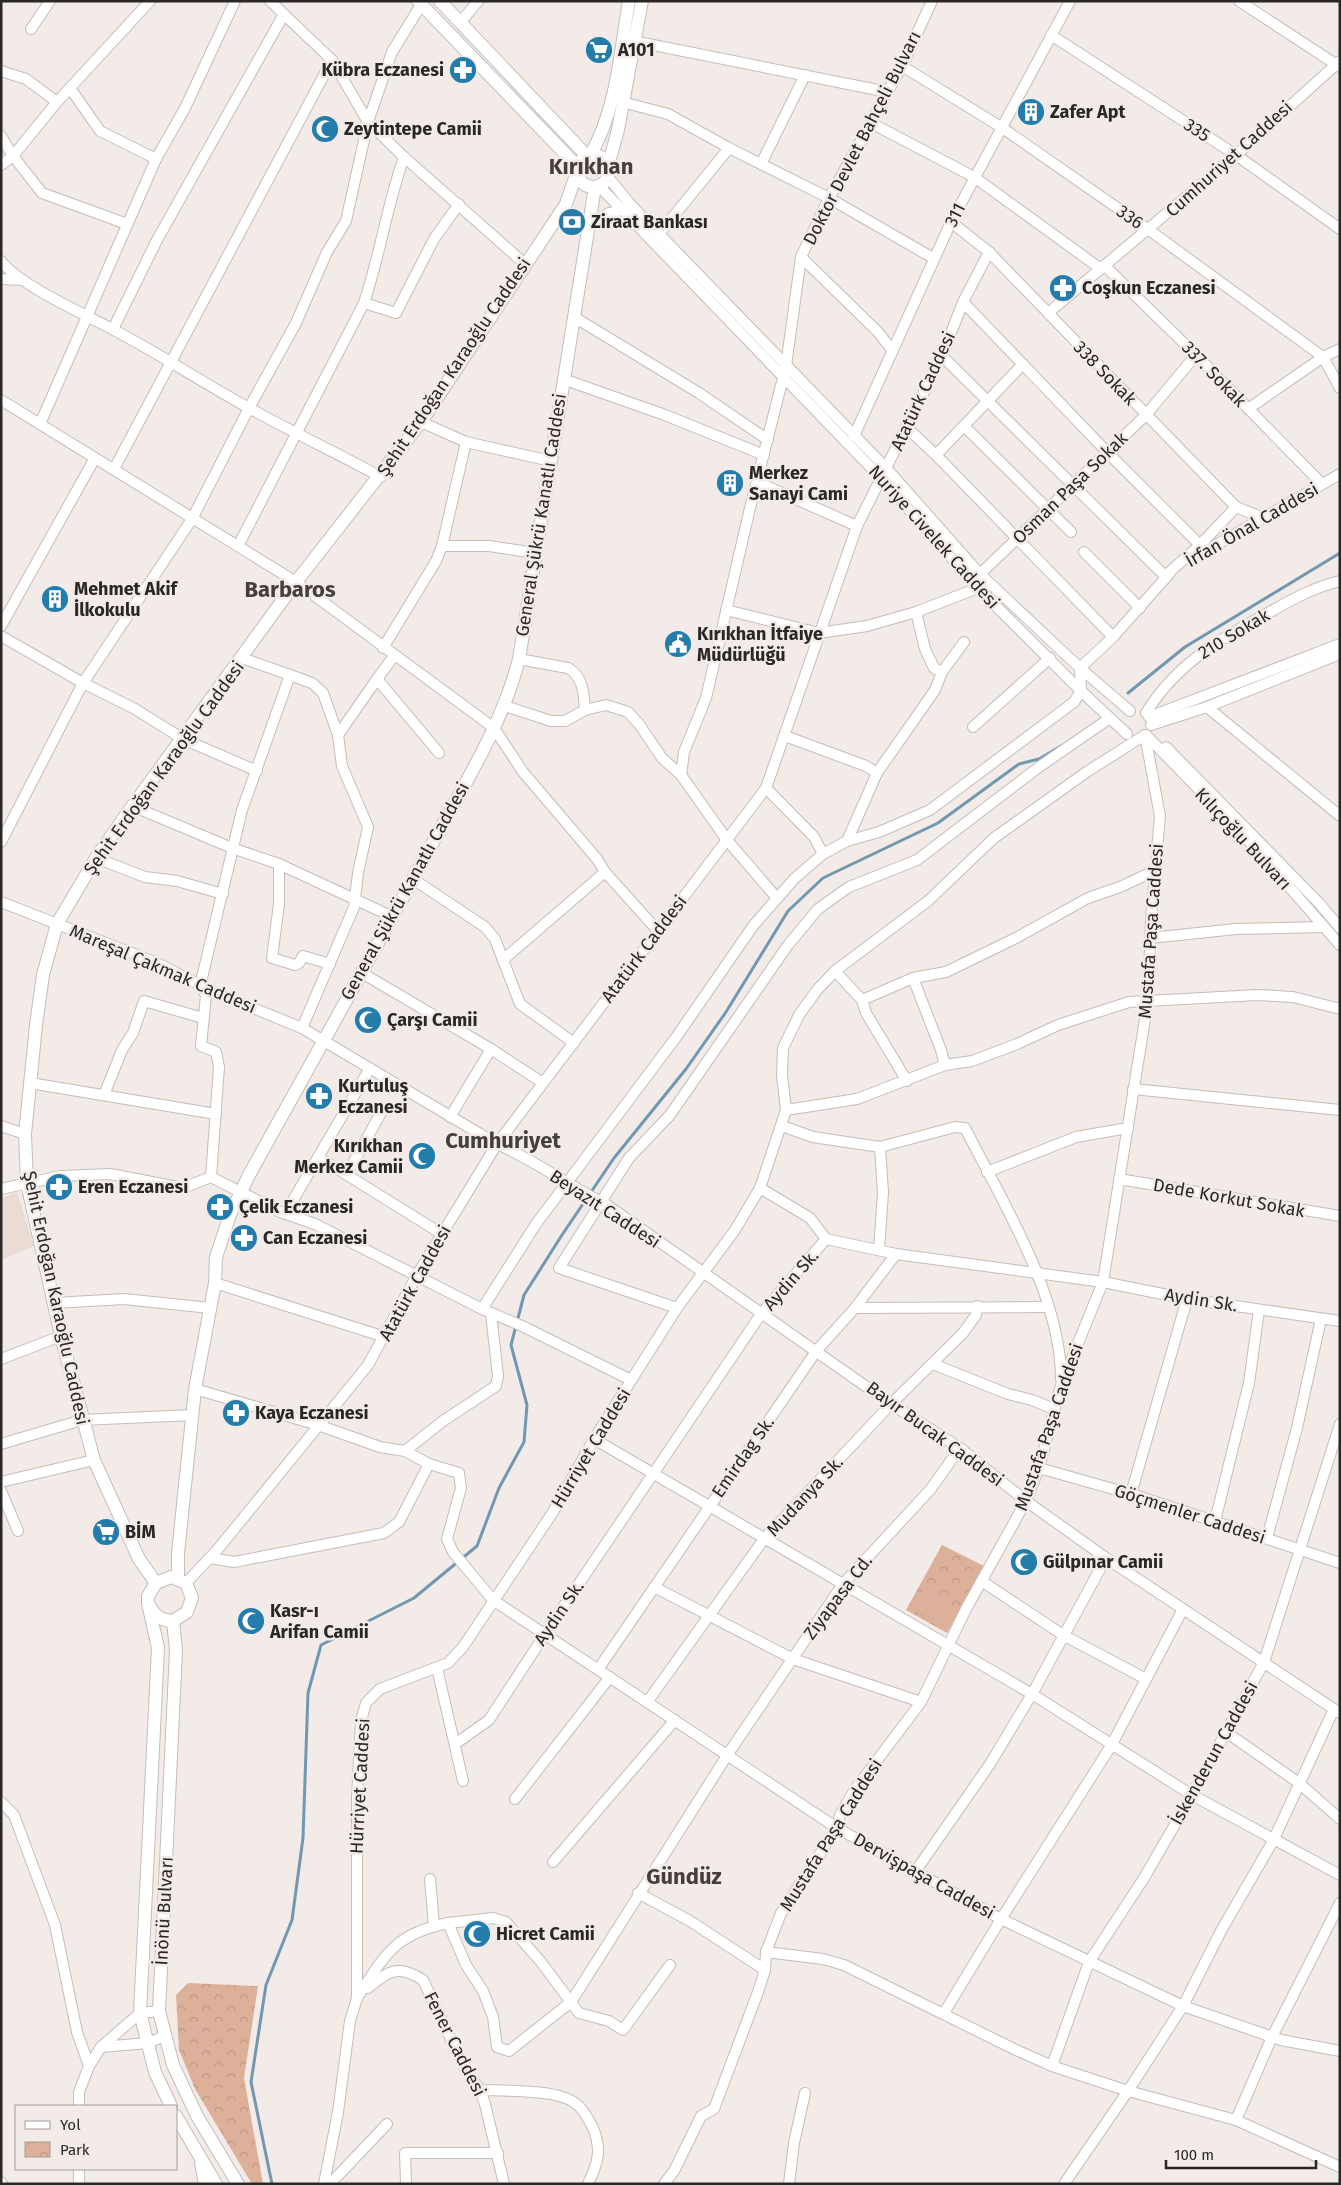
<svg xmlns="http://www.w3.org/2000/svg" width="1341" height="2185" viewBox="0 0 1341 2185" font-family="'Fira Sans',sans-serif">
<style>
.built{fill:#eadbd4}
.park{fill:url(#park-crowns)}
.pitch{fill:#ddb099}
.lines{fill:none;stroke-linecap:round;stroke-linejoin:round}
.stream{stroke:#7298b1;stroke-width:3}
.minor-casing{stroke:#c4bdb9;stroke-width:12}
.major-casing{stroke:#c4bdb9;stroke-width:14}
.minor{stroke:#fff;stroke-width:10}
.major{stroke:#fff;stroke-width:12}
.labels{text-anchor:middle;stroke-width:5;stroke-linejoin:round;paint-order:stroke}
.poi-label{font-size:18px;font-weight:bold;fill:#2a2726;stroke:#f2ebe7;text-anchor:start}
.street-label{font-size:18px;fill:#2a2726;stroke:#f2ebe7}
.district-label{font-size:22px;font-weight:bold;fill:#453f3c;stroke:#f2ebe7}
</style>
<defs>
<pattern id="park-crowns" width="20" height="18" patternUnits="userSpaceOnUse" patternTransform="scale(1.25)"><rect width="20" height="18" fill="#ddb099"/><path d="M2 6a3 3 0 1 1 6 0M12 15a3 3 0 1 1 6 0" fill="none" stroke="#be9784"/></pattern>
</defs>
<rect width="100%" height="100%" fill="#f2ebe7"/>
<path class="built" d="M17,1192L34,1246L1,1260V1198Z"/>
<g class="park">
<path d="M942,1545L984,1566L947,1633L906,1610Z"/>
<path d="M188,1983L258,1986L244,2078L263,2184H252L195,2089L179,2050L176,1995Z"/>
</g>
<path class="pitch" d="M921,1592L953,1607L944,1625L912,1610Z"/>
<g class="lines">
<g class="stream">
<path d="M1128,693L1185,647L1340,553"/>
<path d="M272,2184L251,2082L266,1985L292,1920L303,1838L308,1693L321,1645L414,1598L477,1546L499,1488L524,1442L527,1405L511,1345L524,1295L562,1235L614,1158L686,1069L726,1012L788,911L823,878L938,823L1019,764L1039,759L1061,746"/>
</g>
<defs>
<g id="minor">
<path d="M270,1L332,60L368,122L404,157L525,264"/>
<path d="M1239,1L1340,67"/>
<path d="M460,23L478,1"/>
<path d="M31,29L50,1"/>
<path d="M1051,35L1236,155L1340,229"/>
<path d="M633,41L888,92"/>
<path d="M902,66L1001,127L1149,230L1323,357L1340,388"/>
<path d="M1,71L26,79L57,102"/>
<path d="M70,88L100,131L156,159"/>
<path d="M622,102L668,114L729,148L829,198L933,258"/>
<path d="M871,123L974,177L1101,269"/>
<path d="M1,136L13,156L42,193L127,224"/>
<path d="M761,164L805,75"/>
<path d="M1,165L13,156L57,102L150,1"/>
<path d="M608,177L630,204L887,469L980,574L1080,668L1130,711"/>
<path d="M599,186L880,477L978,588L1081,691L1127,734"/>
<path d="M951,222L989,252L1236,507L1261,517"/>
<path d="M591,225L609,213L622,210"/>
<path d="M659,234L729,148"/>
<path d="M801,257L878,332L892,350"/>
<path d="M1,261C19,285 86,315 114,330C160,354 203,383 249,408C292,432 337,453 381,477"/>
<path d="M1105,266L1196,355L1322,484"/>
<path d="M1,279L23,280"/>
<path d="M963,302L1108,453L1200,545"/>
<path d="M364,303L396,313L434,239L459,204"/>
<path d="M1048,313L1236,155L1340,61"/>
<path d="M574,317L699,393L768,440"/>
<path d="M113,329L157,240L284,14"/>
<path d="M942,356L1165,576L1200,545L1236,507"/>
<path d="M563,379L665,415L764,455"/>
<path d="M1,400L296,582L494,728L523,772L597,859L605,872L658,931"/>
<path d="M1248,409L1323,357L1340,349"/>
<path d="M421,422L466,442L551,461"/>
<path d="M40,424L156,159L185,108L235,1"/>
<path d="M906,427L936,455L1113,637"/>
<path d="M965,427L1071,532"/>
<path d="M854,436L951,222L1070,1"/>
<path d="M936,455L1023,364"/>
<path d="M114,469L332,60"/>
<path d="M757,482L857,526"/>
<path d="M238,546L364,303C380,255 387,205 404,157"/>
<path d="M442,546H489L535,553"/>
<path d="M1084,552L1140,608"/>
<path d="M1195,557L1340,474"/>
<path d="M726,610L819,633L867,626L916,612L978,588L980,574L1145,416L1196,355"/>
<path d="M916,612L925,649L934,668L942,672"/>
<path d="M1,626L95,458"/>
<path d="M1,636L83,683L135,709L183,739L257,771"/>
<path d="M383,648L436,561L442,546L466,442"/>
<path d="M519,659L568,668C583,676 584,694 585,710"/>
<path d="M1080,668L1113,637L1170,573"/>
<path d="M290,675L312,683L323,693L338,735L342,766L368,827L358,873L354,907L302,1028"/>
<path d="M377,679L394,656"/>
<path d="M505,706L551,721H565L585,710L606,705L628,712L639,724L662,758L681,775L727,840L776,897"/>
<path d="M1207,707L1340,816"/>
<path d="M1146,713C1176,664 1221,638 1270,612C1293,599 1314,587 1340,581"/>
<path d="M1149,717L1340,644"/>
<path d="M1151,725L1207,707L1340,654"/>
<path d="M973,727L1050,658"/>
<path d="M338,735L377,679L439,753"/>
<path d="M1146,735L1249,841L1340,945"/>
<path d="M785,736L866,766L877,773"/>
<path d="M1166,747L1319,903L1340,928"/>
<path d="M681,775L684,752L706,698L750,508L786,366L801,257L829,198L902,66L932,1"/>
<path d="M766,788L814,837L823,854"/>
<path d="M132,806L232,848L279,864L393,917"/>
<path d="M847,841L877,773L935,690L942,672L964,642"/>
<path d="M1,842L83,683L192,519L249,408L296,323L327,252L346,221L368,122L392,52L421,5"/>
<path d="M96,858L145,877L177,881L223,894"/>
<path d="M279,864V904L272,958L295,965L299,963L303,956L330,964"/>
<path d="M413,879L485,927L495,939L503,960"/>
<path d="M1,902L157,963L214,992L302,1028L497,1144C536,1161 569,1186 607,1205L891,1404L960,1448L1026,1501L1106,1558L1340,1713"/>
<path d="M1150,938L1236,929L1323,927"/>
<path d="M835,971L862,1000L866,1013L907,1081"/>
<path d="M362,973L491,1049L543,1083"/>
<path d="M913,978L941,1050L945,1065"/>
<path d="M862,1000L913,978L946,972L1016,938L1088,898L1120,887L1154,871"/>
<path d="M574,1043L520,1004L503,960L605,872"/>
<path d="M30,1083L216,1114"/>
<path d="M1133,1089L1340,1110"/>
<path d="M104,1095L122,1050L133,1033L144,1001L203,1018"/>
<path d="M786,1110L857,1099L945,1065L972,1061L1017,1044L1058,1025L1129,1002L1257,995L1293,997L1340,1009"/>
<path d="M450,1117L491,1049"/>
<path d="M1,1126L25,1134"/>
<path d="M782,1126L813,1137L880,1147L955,1127L965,1128C1002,1201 1061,1295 1061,1379"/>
<path d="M318,1157L442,1234"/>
<path d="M987,1172L1076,1137L1128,1128"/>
<path d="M347,1174L382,1111"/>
<path d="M211,1177L219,1067L216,1052L201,1046L206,995L200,986L242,810L290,675L242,658"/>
<path d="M1119,1179L1340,1216"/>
<path d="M760,1188L810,1218L826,1239"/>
<path d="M1,1189L60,1176L110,1174L183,1188L211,1177L280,1212L315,1224L482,1309L522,1326L631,1380"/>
<path d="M285,1214L370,1068"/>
<path d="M879,1250L883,1193L880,1147"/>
<path d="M215,1283L385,1337"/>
<path d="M54,1303L124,1299L210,1308"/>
<path d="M677,1308L559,1268L629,1158L670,1115L788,945L818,909L849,887L917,860L1039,767L1110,718"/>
<path d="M855,1308L1047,1307"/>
<path d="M482,1309L536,1224L677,1036L753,926L795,878L823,854L847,841L879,832L930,810L1074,702L1081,691L1080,668"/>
<path d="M1,1359L61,1336"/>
<path d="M933,1364L1008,1394L1032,1400L1054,1409"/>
<path d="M195,1389L318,1425L380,1447L405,1451L429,1464L459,1473L461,1488L447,1539L453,1552L493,1600L837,1828L1001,1919L1183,2006L1281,2040L1340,2051"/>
<path d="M594,1439L1032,1694L1192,1795L1340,1875"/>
<path d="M1,1444L82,1420L192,1415"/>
<path d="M405,1451L443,1421L496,1386L498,1376L491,1314"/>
<path d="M1039,1468L1138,1496L1340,1563"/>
<path d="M1,1482L94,1460"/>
<path d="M1,1491L18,1531"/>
<path d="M1131,1494L1187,1299"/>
<path d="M1215,1521L1249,1383L1259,1310"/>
<path d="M1267,1538L1297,1428L1321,1319"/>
<path d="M210,1558L234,1562L384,1533L399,1522L429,1464"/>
<path d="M983,1582L1063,1635L1146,1679"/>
<path d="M186,1583L218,1549L368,1365L417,1275L497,1144L766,788L857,526L942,356L963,302L989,252"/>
<path d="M654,1587L793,1659L921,1702"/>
<path d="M437,1668L463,1781"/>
<path d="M599,1668L817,1350L855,1308L896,1254"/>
<path d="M648,1701L764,1539L891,1404L963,1333L976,1315L977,1306"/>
<path d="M1226,1732L1299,1783L1340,1819"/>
<path d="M455,1744L489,1720L545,1634L761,1314L826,1239L896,1254L1103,1282L1187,1299L1340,1321"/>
<path d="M515,1799L610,1677"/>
<path d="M1,1802L14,1815L55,1925L77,2032L89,2066"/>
<path d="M553,1862L675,1720"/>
<path d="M915,1872L990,1764L1032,1694L1106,1558"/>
<path d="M430,1879L434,1926"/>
<path d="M638,1893L690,1921L765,1970"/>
<path d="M448,1923L493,1918L506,1922L541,1962L579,2013L609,2021L623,2030L670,1965"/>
<path d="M766,1952L823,1959L844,1965L1014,2049L1052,2066L1128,2091L1236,2120L1340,2167"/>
<path d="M368,1988C388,1971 398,1964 423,1980L465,2069L480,2090L485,2104L504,2184"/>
<path d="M357,1998C385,1955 394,1934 448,1923L466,1965L483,1991L493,2017L497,2047L509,2051L571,2002L728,1754L843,1584L930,1490L960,1448"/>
<path d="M944,2013L1001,1919L1111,1746L1183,1609"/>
<path d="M101,2047L148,2043L165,2036"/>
<path d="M1052,2066L1089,1962L1144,1878L1192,1795L1264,1662L1340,1424"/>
<path d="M480,2090C503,2091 557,2089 575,2103C583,2108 589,2120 593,2128C602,2150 598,2163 588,2184"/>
<path d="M79,2106V2092L89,2066L101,2047L140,2013L159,2011"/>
<path d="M1236,2120L1272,2037L1340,1903"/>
<path d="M200,2163L204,2184"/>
<path d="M79,2169V2184"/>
<path d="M1,2182L2,2184"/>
<path d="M324,2184L338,2112L350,2021L357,1998V1798L361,1721L366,1703L380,1689L448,1663L463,1647L553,1512L594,1439L677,1308L735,1230L760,1188L786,1110L782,1075L783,1048L799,1015L817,990L835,971L928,901L994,838L1088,771L1145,735"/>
<path d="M330,2184L387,2124"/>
<path d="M406,2184L405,2153H498"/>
<path d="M664,2184L674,2171L701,2116L714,2109L758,1992L765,1970L766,1952L781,1913L837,1828L840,1815L854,1791L921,1702L966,1609L1026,1501L1039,1468L1061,1385L1103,1282L1148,1000L1151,919L1160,816L1145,735"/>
<path d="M789,2184L794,2143L805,2093"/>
<path d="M1064,2184L1128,2091L1183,2006L1222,1929L1273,1841L1334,1709"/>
</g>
<g id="major">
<path d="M418,1L577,166"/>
<path d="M440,1L586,155"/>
<path d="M591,154C617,108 620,53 629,1"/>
<circle cx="593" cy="171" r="16"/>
<path d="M608,166L618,130L642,1"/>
<path d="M178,1579V1553L195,1389L215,1283L216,1257L230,1215L249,1175C310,1065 371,957 431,846C463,786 502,726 519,659L595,187"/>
<path d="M156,1583L139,1559L94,1460L61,1336L27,1183L25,1134L36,1025L43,975L57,924L96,858L126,815L296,582L421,422L566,204L576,175"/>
<path d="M148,1603C154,1615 159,1620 173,1621L187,1612L192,1598L186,1583L171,1577L156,1583L148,1596V1603L158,1648L140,2013L155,2072L171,2106"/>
<path d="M173,1621L176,1650L159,2011L173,2065L197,2116L238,2184"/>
<path d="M176,2116L216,2184"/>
</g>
</defs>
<use href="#minor" class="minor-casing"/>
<use href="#major" class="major-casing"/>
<use href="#minor" class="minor"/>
<use href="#major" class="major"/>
</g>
<defs>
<symbol id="supermarket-disc" viewBox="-11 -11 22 22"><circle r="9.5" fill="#247caa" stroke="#f2ebe7"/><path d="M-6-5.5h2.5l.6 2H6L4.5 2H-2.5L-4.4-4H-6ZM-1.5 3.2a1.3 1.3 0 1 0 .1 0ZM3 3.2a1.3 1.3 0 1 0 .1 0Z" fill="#fff"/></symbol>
<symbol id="pharmacy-disc" viewBox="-11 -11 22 22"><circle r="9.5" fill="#247caa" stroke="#f2ebe7"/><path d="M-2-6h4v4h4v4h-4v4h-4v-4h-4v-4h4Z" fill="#fff"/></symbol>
<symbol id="building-disc" viewBox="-11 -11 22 22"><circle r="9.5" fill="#247caa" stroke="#f2ebe7"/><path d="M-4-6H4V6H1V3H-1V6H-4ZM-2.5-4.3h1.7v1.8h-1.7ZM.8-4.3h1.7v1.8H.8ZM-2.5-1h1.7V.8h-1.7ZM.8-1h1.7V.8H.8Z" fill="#fff"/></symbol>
<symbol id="mosque-disc" viewBox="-11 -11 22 22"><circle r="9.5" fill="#247caa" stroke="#f2ebe7"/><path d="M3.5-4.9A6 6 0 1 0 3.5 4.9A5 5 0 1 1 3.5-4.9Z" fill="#fff"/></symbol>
<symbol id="bank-disc" viewBox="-11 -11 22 22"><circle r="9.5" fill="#247caa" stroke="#f2ebe7"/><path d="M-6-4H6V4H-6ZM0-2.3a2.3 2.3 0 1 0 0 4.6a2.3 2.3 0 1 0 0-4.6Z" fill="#fff"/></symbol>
<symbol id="civic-disc" viewBox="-11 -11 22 22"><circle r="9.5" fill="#247caa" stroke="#f2ebe7"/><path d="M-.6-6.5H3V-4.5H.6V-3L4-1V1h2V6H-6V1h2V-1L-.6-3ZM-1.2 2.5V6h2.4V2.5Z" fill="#fff"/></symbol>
</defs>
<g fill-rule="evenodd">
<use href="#supermarket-disc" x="583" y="34" width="32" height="32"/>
<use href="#pharmacy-disc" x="447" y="54" width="32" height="32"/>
<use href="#building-disc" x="1015" y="96" width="32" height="32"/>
<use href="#mosque-disc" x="309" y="113" width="32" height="32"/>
<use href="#bank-disc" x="556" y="206" width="32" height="32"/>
<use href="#pharmacy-disc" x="1047" y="272" width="32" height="32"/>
<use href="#building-disc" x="714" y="467" width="32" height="32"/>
<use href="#building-disc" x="39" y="583" width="32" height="32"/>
<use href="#civic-disc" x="662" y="628" width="32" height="32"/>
<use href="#mosque-disc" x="352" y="1004" width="32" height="32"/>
<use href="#pharmacy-disc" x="303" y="1080" width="32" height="32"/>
<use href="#mosque-disc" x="406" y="1140" width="32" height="32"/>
<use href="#pharmacy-disc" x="43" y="1171" width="32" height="32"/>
<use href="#pharmacy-disc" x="204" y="1191" width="32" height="32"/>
<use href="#pharmacy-disc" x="228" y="1222" width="32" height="32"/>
<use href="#pharmacy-disc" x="220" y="1397" width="32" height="32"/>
<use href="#supermarket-disc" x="90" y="1516" width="32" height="32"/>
<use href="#mosque-disc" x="1008" y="1546" width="32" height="32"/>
<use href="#mosque-disc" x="235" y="1605" width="32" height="32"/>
<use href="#mosque-disc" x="461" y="1918" width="32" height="32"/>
</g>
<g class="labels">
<g class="poi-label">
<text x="618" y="56">A101</text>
<text x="444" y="76" text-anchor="end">Kübra Eczanesi</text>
<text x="1050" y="118">Zafer Apt</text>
<text x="344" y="135">Zeytintepe Camii</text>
<text x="591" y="228">Ziraat Bankası</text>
<text x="1082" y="294">Coşkun Eczanesi</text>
<text x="749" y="479">Merkez<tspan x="749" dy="21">Sanayi Cami</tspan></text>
<text x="74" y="595">Mehmet Akif<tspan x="74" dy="21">İlkokulu</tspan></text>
<text x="697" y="640">Kırıkhan İtfaiye<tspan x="697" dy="21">Müdürlüğü</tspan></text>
<text x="387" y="1026">Çarşı Camii</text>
<text x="338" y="1092">Kurtuluş<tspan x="338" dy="21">Eczanesi</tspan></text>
<text x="403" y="1152" text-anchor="end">Kırıkhan<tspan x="403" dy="21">Merkez Camii</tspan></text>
<text x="78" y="1193">Eren Eczanesi</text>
<text x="239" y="1213">Çelik Eczanesi</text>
<text x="263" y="1244">Can Eczanesi</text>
<text x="255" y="1419">Kaya Eczanesi</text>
<text x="125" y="1538">BİM</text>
<text x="1043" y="1568">Gülpınar Camii</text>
<text x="270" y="1617">Kasr-ı<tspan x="270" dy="21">Arifan Camii</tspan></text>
<text x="496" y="1940">Hicret Camii</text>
</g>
<g class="street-label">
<text transform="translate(1197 130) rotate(33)" y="6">335</text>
<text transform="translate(862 138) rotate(-63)" y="6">Doktor Devlet Bahçeli Bulvarı</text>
<text transform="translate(1229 159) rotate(-42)" y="6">Cumhuriyet Caddesi</text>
<text transform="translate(955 215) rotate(-63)" y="6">311</text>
<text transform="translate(1130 217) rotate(35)" y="6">336</text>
<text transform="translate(454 367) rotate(-56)" y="6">Şehit Erdoğan Karaoğlu Caddesi</text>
<text transform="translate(1105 373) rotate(46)" y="6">338 Sokak</text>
<text transform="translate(1214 374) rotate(46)" y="6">337. Sokak</text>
<text transform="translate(923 391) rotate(-65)" y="6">Atatürk Caddesi</text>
<text transform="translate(1070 488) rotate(-44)" y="6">Osman Paşa Sokak</text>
<text transform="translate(541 515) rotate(-81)" y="6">General Şükrü Kanatlı Caddesi</text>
<text transform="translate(1252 525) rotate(-30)" y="6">İrfan Önal Caddesi</text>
<text transform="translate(934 537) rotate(48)" y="6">Nuriye Civelek Caddesi</text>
<text transform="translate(1234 634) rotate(-31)" y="6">210 Sokak</text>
<text transform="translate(164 768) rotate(-54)" y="6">Şehit Erdoğan Karaoğlu Caddesi</text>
<text transform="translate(1243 839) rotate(47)" y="6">Kılıçoğlu Bulvarı</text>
<text transform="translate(405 891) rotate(-61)" y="6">General Şükrü Kanatlı Caddesi</text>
<text transform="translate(1151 931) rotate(-86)" y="6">Mustafa Paşa Caddesi</text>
<text transform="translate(644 949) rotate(-53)" y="6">Atatürk Caddesi</text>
<text transform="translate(163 969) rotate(23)" y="6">Mareşal Çakmak Caddesi</text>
<text transform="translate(1229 1198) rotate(10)" y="6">Dede Korkut Sokak</text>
<text transform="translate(605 1209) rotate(33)" y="6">Beyazıt Caddesi</text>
<text transform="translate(791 1280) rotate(-49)" y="6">Aydin Sk.</text>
<text transform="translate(415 1283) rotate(-61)" y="6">Atatürk Caddesi</text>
<text transform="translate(56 1298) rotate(78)" y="6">Şehit Erdoğan Karaoğlu Caddesi</text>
<text transform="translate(1201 1300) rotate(9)" y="6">Aydin Sk.</text>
<text transform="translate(1049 1427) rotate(-71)" y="6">Mustafa Paşa Caddesi</text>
<text transform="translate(935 1434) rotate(36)" y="6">Bayır Bucak Caddesi</text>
<text transform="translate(591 1448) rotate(-59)" y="6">Hürriyet Caddesi</text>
<text transform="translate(743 1457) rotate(-55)" y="6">Emirdag Sk.</text>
<text transform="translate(805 1496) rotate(-47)" y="6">Mudanya Sk.</text>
<text transform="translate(1190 1514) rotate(18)" y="6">Göçmenler Caddesi</text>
<text transform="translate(838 1597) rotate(-53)" y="6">Ziyapasa Cd.</text>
<text transform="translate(559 1613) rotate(-56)" y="6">Aydin Sk.</text>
<text transform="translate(1214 1753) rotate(-61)" y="6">İskenderun Caddesi</text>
<text transform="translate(360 1786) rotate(-87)" y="6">Hürriyet Caddesi</text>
<text transform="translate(831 1835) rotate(-58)" y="6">Mustafa Paşa Caddesi</text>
<text transform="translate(924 1876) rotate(29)" y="6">Dervişpaşa Caddesi</text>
<text transform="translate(164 1911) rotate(-87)" y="6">İnönü Bulvarı</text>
<text transform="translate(455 2044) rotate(63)" y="6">Fener Caddesi</text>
</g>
<g class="district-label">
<text x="591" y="174">Kırıkhan</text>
<text x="290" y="597">Barbaros</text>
<text x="503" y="1148">Cumhuriyet</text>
<text x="684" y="1884">Gündüz</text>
</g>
</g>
<rect width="1341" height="2185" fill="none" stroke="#2a2726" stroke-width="5"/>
<rect x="15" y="2105" width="162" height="65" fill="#f2ebe7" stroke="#a29d9a"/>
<rect x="25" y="2121" width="25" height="8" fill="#ffffff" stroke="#a29d9a"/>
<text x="60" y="2130" font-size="15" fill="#2a2726">Yol</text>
<rect x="25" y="2142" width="25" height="15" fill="url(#park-crowns)" stroke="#a29d9a"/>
<text x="60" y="2155" font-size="15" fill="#2a2726">Park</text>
<path d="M1166 2160v8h150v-8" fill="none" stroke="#2a2726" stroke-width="2.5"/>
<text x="1174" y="2160" font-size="15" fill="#2a2726" stroke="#f2ebe7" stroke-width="4" paint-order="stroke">100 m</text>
</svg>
